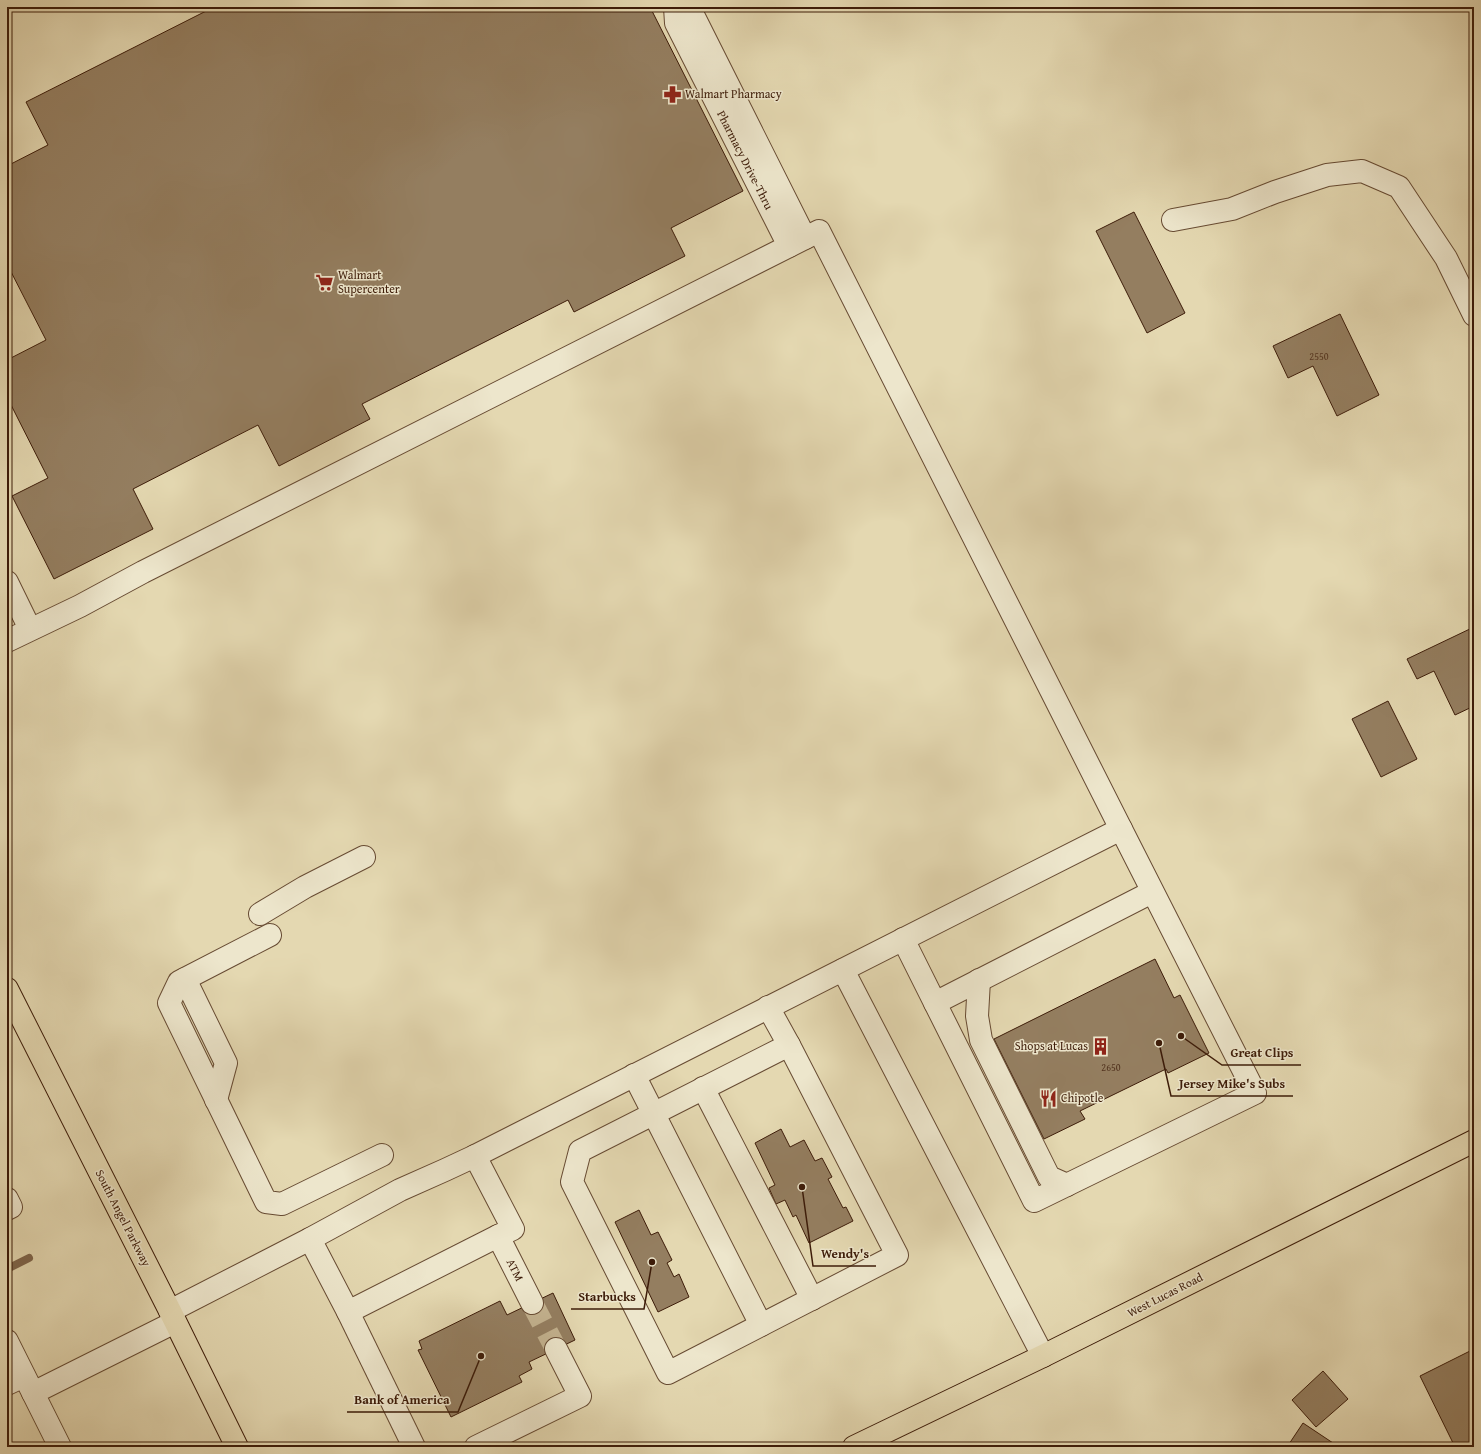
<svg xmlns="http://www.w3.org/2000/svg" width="1481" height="1454" viewBox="0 0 1481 1454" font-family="'Gentium Book Plus',serif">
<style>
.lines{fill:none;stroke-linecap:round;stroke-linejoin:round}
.stream{stroke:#7f664c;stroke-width:8}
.building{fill:#947e60;stroke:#3d1c09}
.minor-tunnel{stroke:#c3b28f;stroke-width:22;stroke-dasharray:22 11;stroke-linecap:butt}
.minor-casing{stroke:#674b33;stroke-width:24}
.major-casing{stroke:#3d1c09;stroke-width:24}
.minor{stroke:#ede6cc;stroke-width:22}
.major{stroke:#e4d8b1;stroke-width:22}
.labels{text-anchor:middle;stroke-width:3;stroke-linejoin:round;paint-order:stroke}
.number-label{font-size:10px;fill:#53341f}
.poi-label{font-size:12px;fill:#3d1c09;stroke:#ede6cc;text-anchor:start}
.street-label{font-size:12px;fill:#3d1c09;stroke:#ede6cc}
.leader{fill:none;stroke:#3d1c09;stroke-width:1.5}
.callout-dot{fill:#3d1c09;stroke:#ede6cc;stroke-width:1.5}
.callout-label{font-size:13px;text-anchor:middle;font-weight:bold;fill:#3d1c09;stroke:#ede6cc;stroke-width:3;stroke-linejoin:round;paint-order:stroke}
</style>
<rect width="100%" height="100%" fill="#e4d8b1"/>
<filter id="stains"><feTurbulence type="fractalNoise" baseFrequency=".005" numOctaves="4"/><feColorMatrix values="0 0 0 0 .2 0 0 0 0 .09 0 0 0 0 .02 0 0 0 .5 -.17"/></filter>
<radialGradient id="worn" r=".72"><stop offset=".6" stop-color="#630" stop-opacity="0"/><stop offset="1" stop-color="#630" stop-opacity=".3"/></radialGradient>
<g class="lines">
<path class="stream" d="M7,1269L29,1258"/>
</g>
<g class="building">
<path d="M214,7H650L743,191L671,228L685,256L574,312L568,300L362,404L370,419L279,466L258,425L133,489L153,529L54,579L12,496L48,478L7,397V360L46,340L7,264V166L48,145L26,102Z"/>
<path d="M1134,212L1185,313L1147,333L1096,231Z"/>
<path d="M1340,314L1379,395L1337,416L1313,366L1288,378L1273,346Z"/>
<path d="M1474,627V706L1455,715L1434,671L1417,679L1407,659Z"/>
<path d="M1388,701L1417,759L1381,777L1352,719Z"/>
<path d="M1155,959L1174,998L1180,995L1209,1053L1168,1073L1166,1069L1080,1111L1085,1119L1044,1139L994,1039Z"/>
<path d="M781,1129L790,1147L804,1140L815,1161L822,1158L832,1177L828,1179L843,1208L846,1207L853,1221L809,1243L796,1215L793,1217L785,1200L776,1204L769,1188L775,1185L755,1143Z"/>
<path d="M639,1210L651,1235L658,1232L672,1260L667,1263L674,1277L679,1274L689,1297L658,1312L615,1222Z"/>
<path d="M553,1293L575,1340L529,1362L532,1369L519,1376L522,1382L451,1417L418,1350L422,1349L419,1341L500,1301L507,1315Z"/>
<path d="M1474,1349V1447H1455L1420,1376Z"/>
<path d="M1323,1371L1348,1399L1316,1427L1292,1400Z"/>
<path d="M1303,1423L1339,1447H1287Z"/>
</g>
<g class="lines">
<path class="minor-tunnel" d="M532,1303L556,1349"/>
<defs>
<g id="minor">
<path d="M675,7L676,23L789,246"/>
<path d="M689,7L805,238"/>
<path d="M1173,220L1232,209L1275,192L1327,175L1362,171L1399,187L1446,258L1474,315"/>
<path d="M7,582L30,629"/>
<path d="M7,641L80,606L143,572L819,231L1121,829L475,1156L445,1170L400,1190L310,1239L170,1311"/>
<path d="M260,914L305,887L364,857"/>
<path d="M270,935L179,982L169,1003L266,1202L282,1204L382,1155"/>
<path d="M903,939L1034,1201L1255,1093L1121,829"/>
<path d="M843,970L1043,1356"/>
<path d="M185,979L226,1063L216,1100"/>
<path d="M979,980L977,1016L981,1040L1049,1177L1067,1185"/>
<path d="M935,1003L1152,892"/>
<path d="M768,1007L789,1045"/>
<path d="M789,1045L897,1255L668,1373L572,1182L580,1151Z"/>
<path d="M634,1075L761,1325"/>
<path d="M703,1088L812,1299"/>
<path d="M7,1199L11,1207L7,1209"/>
<path d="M498,1236L532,1303"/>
<path d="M310,1239L348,1312L498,1236L513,1229L475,1156"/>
<path d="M348,1312L414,1447"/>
<path d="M7,1341L33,1393"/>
<path d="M7,1384L24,1376"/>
<path d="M60,1447L33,1393L175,1322"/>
<path d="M476,1447L580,1396L556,1349"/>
</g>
<g id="major">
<path d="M7,989L170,1311L237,1447"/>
<path d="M854,1447L1043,1356L1474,1141"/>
</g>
</defs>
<use href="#minor" class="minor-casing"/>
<use href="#major" class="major-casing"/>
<use href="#minor" class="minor"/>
<use href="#major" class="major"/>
</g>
<defs>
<symbol id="pharmacy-bare" viewBox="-9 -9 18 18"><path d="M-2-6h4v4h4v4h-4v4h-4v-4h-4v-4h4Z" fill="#8f2418" stroke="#ede6cc" stroke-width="2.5" paint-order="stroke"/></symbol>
<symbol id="supermarket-bare" viewBox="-9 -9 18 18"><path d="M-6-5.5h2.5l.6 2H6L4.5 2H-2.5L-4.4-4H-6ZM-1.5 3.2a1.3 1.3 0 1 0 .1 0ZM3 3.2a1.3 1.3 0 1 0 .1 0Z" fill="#8f2418" stroke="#ede6cc" stroke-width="2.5" paint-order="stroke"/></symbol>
<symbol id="building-bare" viewBox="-9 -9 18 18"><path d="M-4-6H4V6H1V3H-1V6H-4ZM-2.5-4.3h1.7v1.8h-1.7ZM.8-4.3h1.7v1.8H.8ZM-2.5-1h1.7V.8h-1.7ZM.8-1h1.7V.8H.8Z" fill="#8f2418" stroke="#ede6cc" stroke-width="2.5" paint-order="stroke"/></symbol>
<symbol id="restaurant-bare" viewBox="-9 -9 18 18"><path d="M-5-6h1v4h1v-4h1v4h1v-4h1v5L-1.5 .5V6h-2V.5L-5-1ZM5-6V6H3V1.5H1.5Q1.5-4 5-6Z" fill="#8f2418" stroke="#ede6cc" stroke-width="2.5" paint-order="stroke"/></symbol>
</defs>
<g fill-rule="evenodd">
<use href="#pharmacy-bare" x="660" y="82" width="25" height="25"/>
<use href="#supermarket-bare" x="312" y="270" width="25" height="25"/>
<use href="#building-bare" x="1088" y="1034" width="25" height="25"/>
<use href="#restaurant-bare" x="1036" y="1086" width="25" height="25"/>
</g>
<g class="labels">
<g class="number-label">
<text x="1319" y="360">2550</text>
<text x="1111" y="1071">2650</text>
</g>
<g class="poi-label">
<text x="685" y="98">Walmart Pharmacy</text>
<text x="338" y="279">Walmart<tspan x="338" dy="14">Supercenter</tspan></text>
<text x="1088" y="1050" text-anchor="end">Shops at Lucas</text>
<text x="1061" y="1102">Chipotle</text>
</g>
<g class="street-label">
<text transform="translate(745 160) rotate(63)" y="4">Pharmacy Drive-Thru</text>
<text transform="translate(123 1218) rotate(63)" y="4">South Angel Parkway</text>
<text transform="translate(515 1270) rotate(63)" y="4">ATM</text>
<text transform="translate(1165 1295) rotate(-27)" y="4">West Lucas Road</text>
</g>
</g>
<path class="leader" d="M1181 1036L1222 1065H1301M1159 1043L1171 1096H1293M802 1187L813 1266H876M652 1262L644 1309H571M481 1356L458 1412H347"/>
<g class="callout-dot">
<circle cx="1181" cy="1036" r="4"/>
<circle cx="1159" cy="1043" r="4"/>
<circle cx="802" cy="1187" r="4"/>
<circle cx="652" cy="1262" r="4"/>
<circle cx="481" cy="1356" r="4"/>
</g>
<g class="callout-label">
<text x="1262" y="1057">Great Clips</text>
<text x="1232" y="1088">Jersey Mike's Subs</text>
<text x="845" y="1258">Wendy's</text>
<text x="607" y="1301">Starbucks</text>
<text x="402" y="1404">Bank of America</text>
</g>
<rect width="1481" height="1454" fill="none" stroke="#e4d8b1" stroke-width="24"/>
<rect x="8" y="8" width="1465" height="1438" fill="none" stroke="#3d1c09" stroke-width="2"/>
<rect x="12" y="12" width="1457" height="1430" fill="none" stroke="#3d1c09"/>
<rect width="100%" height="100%" filter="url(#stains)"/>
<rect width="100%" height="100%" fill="url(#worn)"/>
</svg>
